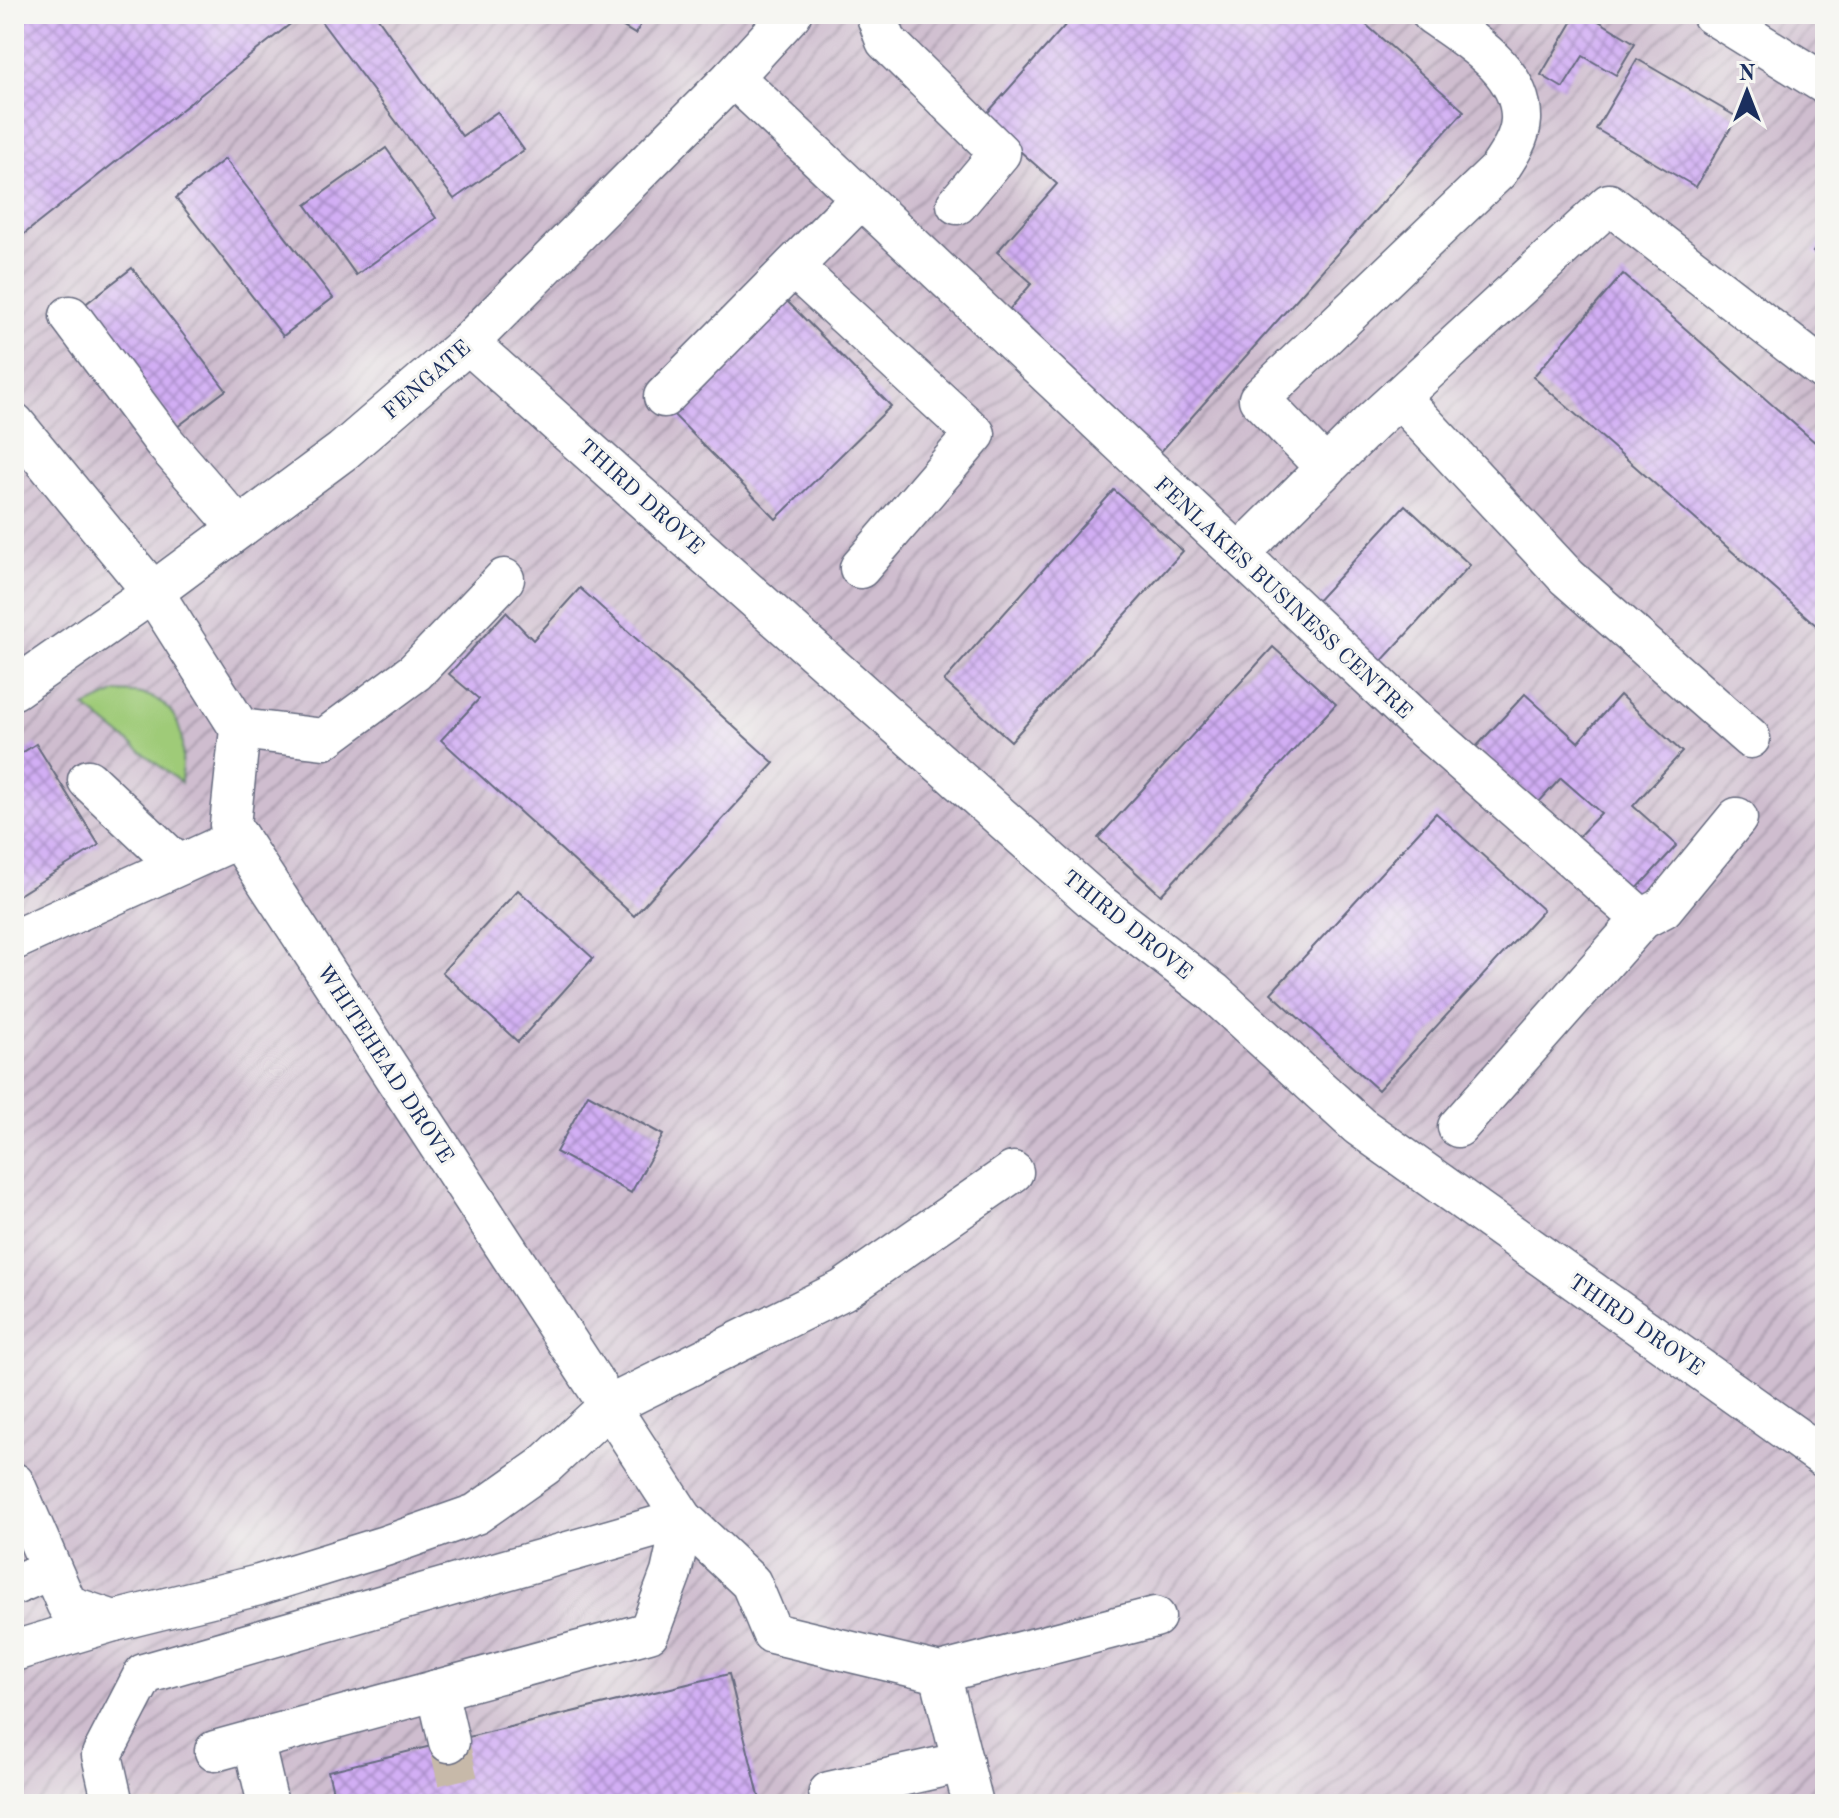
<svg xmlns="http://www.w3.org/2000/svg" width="1839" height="1818" viewBox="0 0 1839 1818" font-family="'Old Standard TT',serif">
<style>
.industrial{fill:url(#industrial-furrows)}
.grass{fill:#9fcb78;stroke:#5d7d6b;stroke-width:2}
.building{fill:url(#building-cross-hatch)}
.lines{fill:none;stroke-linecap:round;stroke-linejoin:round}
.minor-tunnel{stroke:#c7b9a9;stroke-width:40;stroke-dasharray:40 20;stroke-linecap:butt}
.minor-casing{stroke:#666b7f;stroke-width:43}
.minor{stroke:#fff;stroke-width:40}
.labels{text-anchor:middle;stroke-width:6;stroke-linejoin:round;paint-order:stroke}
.street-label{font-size:22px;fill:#1b2f5e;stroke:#f6f6f2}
</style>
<defs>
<pattern id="industrial-furrows" width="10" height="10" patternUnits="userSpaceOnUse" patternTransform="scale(2)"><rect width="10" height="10" fill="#cfbdcf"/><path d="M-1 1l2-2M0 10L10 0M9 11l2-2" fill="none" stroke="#a79aab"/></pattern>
<pattern id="building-cross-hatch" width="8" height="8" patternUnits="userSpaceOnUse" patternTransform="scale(2)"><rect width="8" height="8" fill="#d2aef4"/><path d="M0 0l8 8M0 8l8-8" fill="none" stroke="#aa8ec9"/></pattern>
</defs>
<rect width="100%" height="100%" fill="#f6f6f2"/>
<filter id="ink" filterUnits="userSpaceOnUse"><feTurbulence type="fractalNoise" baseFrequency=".0125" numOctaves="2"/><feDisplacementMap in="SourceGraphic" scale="16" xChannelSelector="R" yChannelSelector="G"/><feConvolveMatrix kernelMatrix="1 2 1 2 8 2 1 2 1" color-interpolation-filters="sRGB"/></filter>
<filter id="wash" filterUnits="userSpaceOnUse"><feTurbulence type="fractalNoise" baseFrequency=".006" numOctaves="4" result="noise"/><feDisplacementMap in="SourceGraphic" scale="32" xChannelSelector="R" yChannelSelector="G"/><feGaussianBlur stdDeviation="1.8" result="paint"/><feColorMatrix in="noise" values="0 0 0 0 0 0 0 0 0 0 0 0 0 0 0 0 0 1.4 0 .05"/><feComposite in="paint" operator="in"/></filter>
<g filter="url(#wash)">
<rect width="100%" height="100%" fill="#f2dbbc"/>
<rect class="industrial" x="14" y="14" width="1811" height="1790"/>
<path class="grass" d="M117,692C126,693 140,692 149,696C188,712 183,748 181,783L85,707Z"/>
<g id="blocks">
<g class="building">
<path d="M14,14H303L14,242Z"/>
<path d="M328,14H375L462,136L497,112L524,150L454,199L320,20Z"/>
<path d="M602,14H647L635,34Z"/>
<path d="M1075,14H1371L1363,22L1464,111L1157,456L1002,318L1032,283L997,252L1057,184L983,118Z"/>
<path d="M1577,14H1587L1635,43L1616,75L1583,56L1563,88L1541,75Z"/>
<path d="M1637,59L1737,117L1696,187L1596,129Z"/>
<path d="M386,148L436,218L356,275L306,205Z"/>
<path d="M225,159L333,298L283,336L176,198Z"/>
<path d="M1825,236V260L1813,252Z"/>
<path d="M132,268L226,390L177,427L83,306Z"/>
<path d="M1623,274L1825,451V633L1533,377Z"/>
<path d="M779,293L891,406L776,519L665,406Z"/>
<path d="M1114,490L1183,551L1011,741L944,681Z"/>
<path d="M1405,505L1470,565L1379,664L1314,604Z"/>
<path d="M580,588L774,763L634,916L441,740L479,699L449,674L506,612L533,640Z"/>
<path d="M1273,647L1336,704L1161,895L1098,838Z"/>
<path d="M1525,694L1578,742L1620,695L1682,752L1633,806L1677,845L1634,892L1576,839L1601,813L1561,778L1538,803L1476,747Z"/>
<path d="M36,744L99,845L14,898V758Z"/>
<path d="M1436,813L1543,910L1378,1090L1271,993Z"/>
<path d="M518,890L593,958L518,1042L442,972Z"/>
<path d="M588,1094L663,1135L631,1193L556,1152Z"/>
<path d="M729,1674L761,1804H336L328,1771Z"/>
</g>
</g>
</g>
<g filter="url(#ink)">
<use href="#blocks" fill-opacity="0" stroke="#666b7f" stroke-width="2"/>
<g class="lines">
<path class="minor-tunnel" d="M449,1742L463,1804"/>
<defs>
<g id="minor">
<path d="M876,14L886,41L1000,153L957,204"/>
<path d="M1712,14L1825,84"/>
<path d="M733,77L1418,723L1642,919L1458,1127"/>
<path d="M793,267L975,434L860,568"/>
<path d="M70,316L165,443L239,528"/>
<path d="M468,343L1095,901L1213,992L1359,1126L1825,1458"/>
<path d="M664,397L861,198"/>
<path d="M1399,397L1567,577L1750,738"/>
<path d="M14,423L153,592L240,729L230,825L683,1519L751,1583L772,1633L940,1673L1155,1617"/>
<path d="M1326,468L1259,399L1498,171C1508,156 1520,139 1521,120C1523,71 1467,39 1432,14"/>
<path d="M1239,554L1372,422L1609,204L1825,371"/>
<path d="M14,689L153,592L343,451L468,343L733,77L791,14"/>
<path d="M240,729L324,739L415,672L504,579"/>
<path d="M88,780L178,865"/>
<path d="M1642,919L1663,908L1737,818"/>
<path d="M14,940L239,838"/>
<path d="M14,1483L67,1605L114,1621L259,1585L385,1546L476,1514L544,1466L609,1406L843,1290L1013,1172"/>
<path d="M14,1585L51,1569"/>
<path d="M14,1651L114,1621"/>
<path d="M940,1673L973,1804"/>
<path d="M437,1690L449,1742"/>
<path d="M253,1740L268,1804"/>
<path d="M829,1792L963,1762"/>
<path d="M113,1804L102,1755L144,1674L683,1519L671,1573L649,1632L215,1751"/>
</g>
</defs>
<use href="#minor" class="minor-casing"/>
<use href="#minor" class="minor"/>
</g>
</g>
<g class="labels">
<g class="street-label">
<text transform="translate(426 379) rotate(-41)" y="8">FENGATE</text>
<text transform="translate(642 496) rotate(42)" y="8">THIRD DROVE</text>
<text transform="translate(1284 597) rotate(43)" y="8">FENLAKES BUSINESS CENTRE</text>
<text transform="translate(1128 924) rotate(39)" y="8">THIRD DROVE</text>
<text transform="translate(386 1063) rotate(57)" y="8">WHITEHEAD DROVE</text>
<text transform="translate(1637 1324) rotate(35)" y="8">THIRD DROVE</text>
</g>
</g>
<rect width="1839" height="1818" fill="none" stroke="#f6f6f2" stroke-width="48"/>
<g transform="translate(1747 92)" stroke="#f6f6f2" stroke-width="6" paint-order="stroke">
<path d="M0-6L14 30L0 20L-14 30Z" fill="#1b2f5e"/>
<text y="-12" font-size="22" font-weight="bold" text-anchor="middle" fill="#1b2f5e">N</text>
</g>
</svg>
